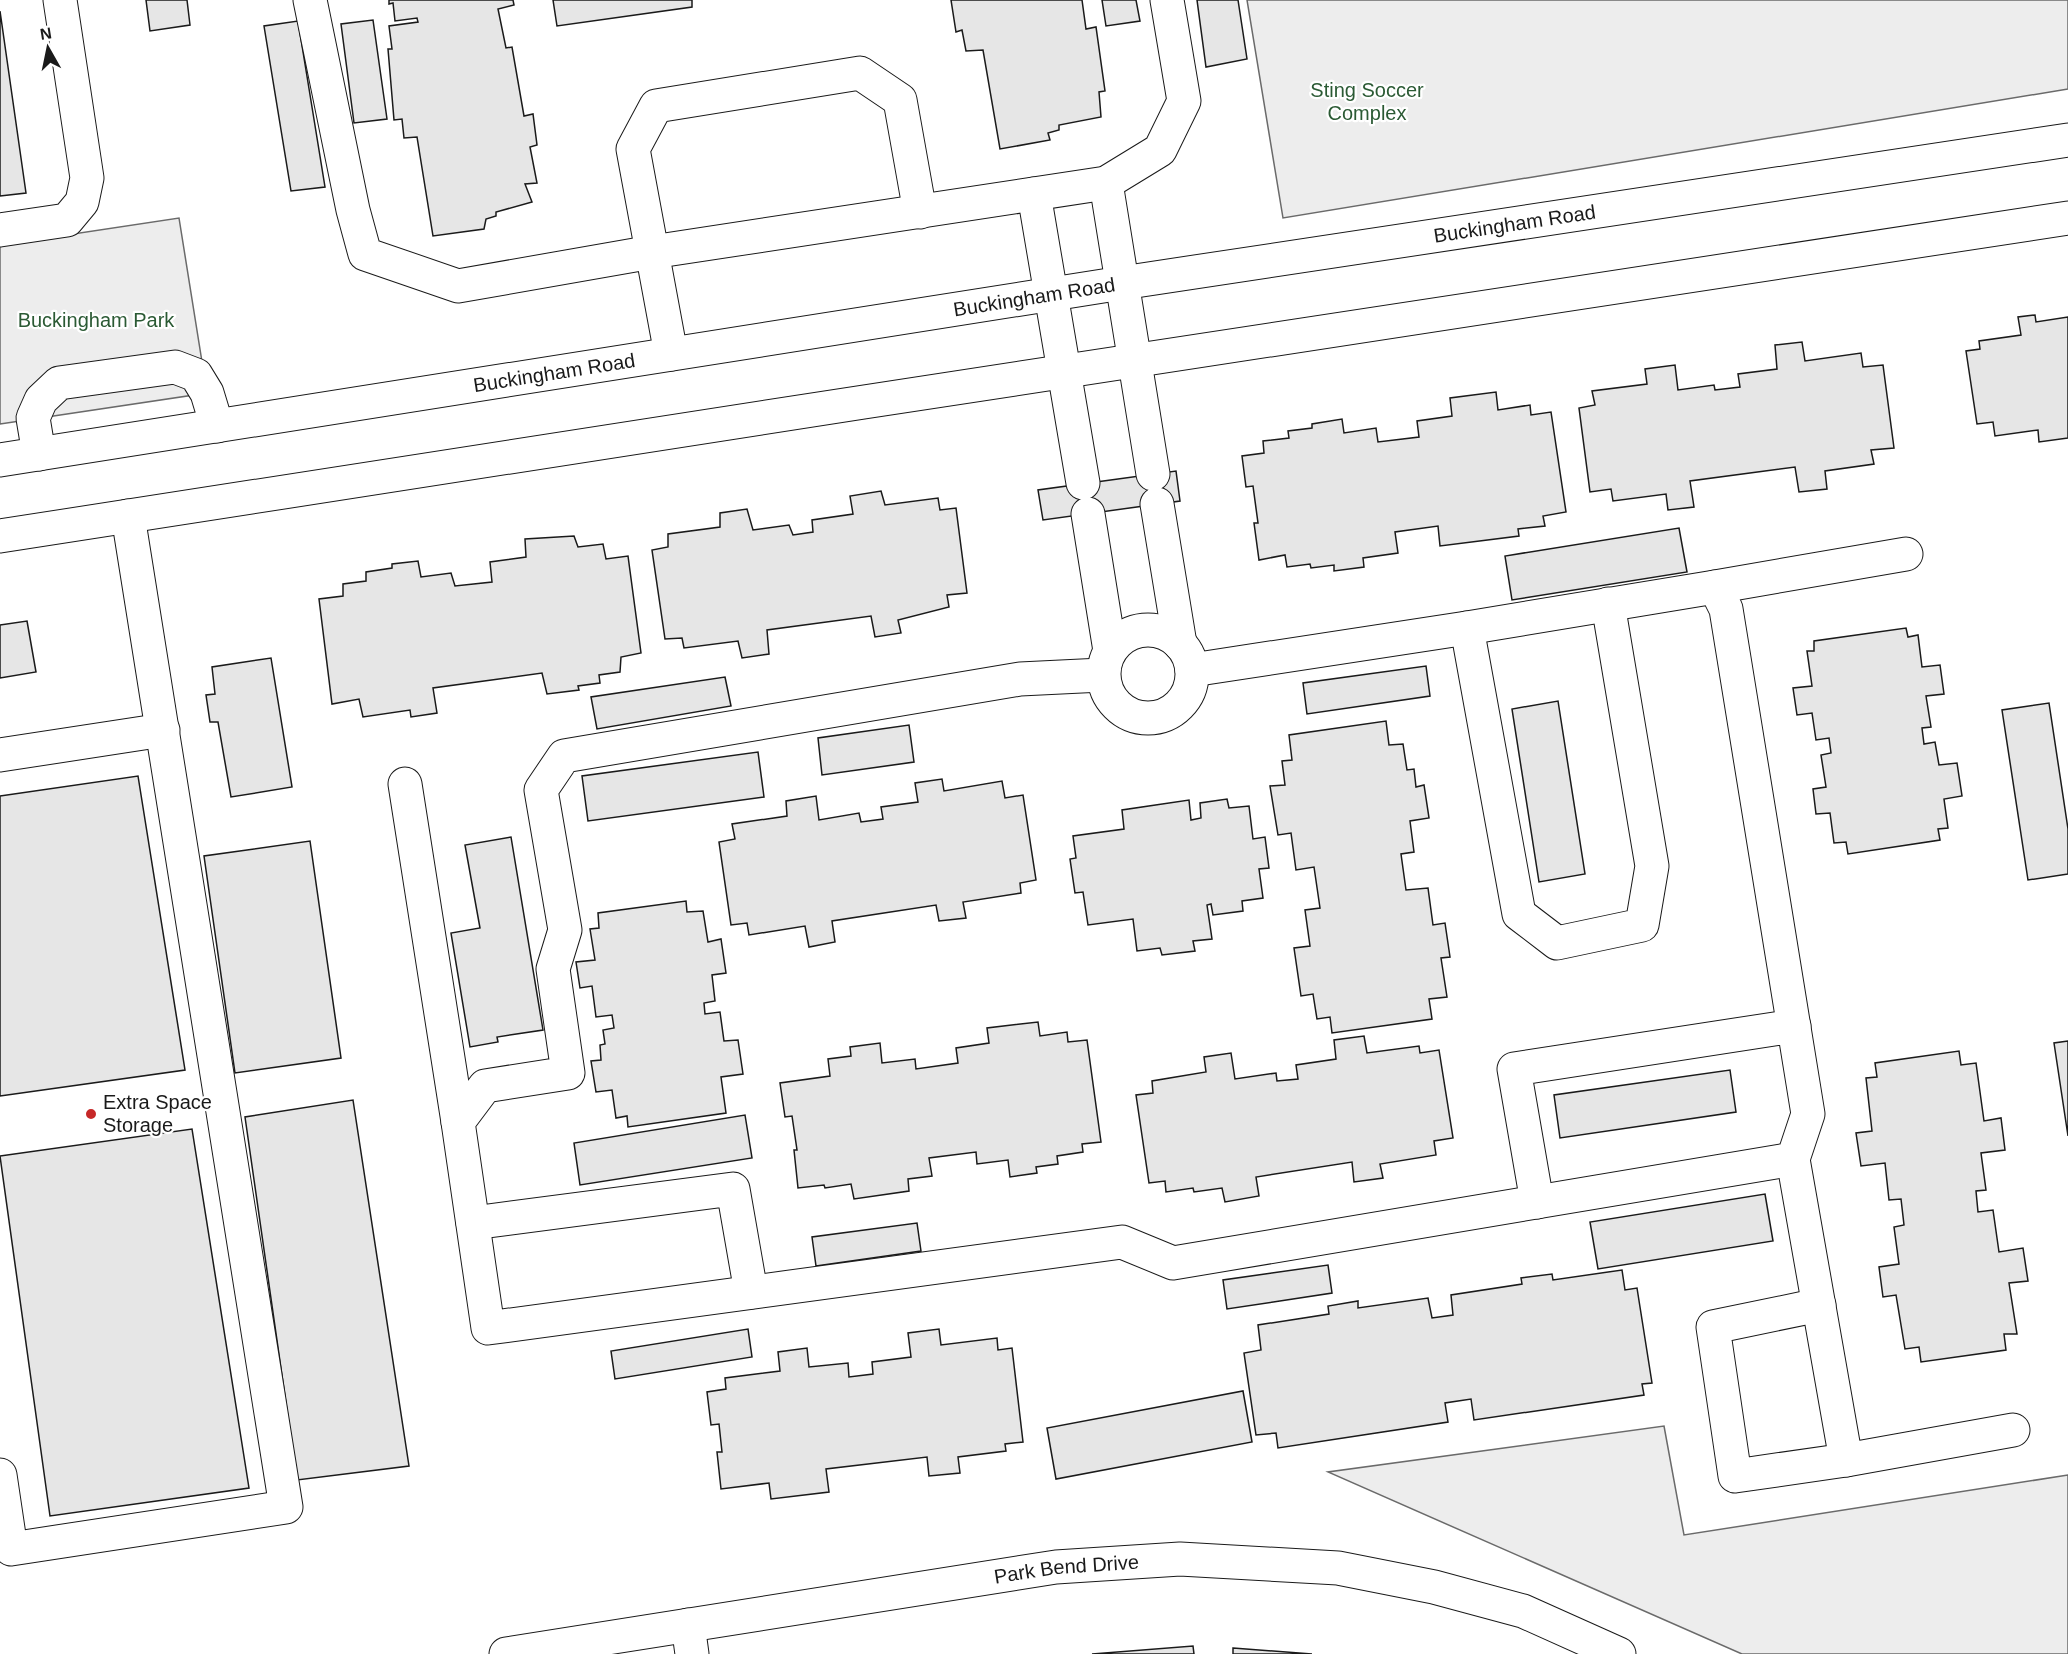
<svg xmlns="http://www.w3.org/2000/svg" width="2068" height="1654" viewBox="0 0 2068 1654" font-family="Arial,sans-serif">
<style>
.built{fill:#ededed;stroke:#6a6a6a;stroke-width:1.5}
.building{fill:#e6e6e6;stroke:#1a1a1a;stroke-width:1.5}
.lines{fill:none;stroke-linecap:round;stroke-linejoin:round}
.minor-casing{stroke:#1a1a1a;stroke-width:35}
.minor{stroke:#fff;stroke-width:33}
.poi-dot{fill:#c62828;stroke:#fff;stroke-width:2}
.labels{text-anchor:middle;stroke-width:4.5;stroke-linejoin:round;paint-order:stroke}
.park-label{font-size:20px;fill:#2b5a34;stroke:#fff}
.street-label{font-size:20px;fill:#1a1a1a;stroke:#fff}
.poi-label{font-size:20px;fill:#1a1a1a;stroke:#fff;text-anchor:start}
</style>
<rect width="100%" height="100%" fill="#fff"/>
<g class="built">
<path d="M1247,0H2068V89L1283,218Z"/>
<path d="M179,218L207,393L0,424V245Z"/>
<path d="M1664,1426L1684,1535L2068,1475V1654H1742L1328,1472Z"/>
</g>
<g class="building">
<path d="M146,0H187L190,25L150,31Z"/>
<path d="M389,0H513L514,5L498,9L506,48L512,47L524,116L533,114L537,145L530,147L537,183L525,184L532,202L496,212V216L486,219L484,229L433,236L417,137L404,138L402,119L394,120L388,49H392L389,26L418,22L417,18L395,21L393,3L389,4Z"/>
<path d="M553,0H692V7L557,26Z"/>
<path d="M951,0H1082L1086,29L1096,27L1105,91L1099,92L1101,117L1059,125V130L1048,133L1050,140L1000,149L983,50L966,51L962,30L956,32Z"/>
<path d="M1102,0H1136L1140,21L1106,26Z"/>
<path d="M1197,0H1238L1247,59L1206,67Z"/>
<path d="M0,11L26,193L0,196Z"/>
<path d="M373,20L387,119L354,123L341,24Z"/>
<path d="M298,21L325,187L291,191L264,26Z"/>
<path d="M2035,315L2036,322L2068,317V438L2039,442L2038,430L1995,436L1993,422L1977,424L1966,351L1980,349L1979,341L2021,335L2018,317Z"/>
<path d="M1802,342L1805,361L1861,353L1863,367L1883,365L1894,448L1871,450L1874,464L1825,471L1827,489L1799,492L1795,467L1690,481L1694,507L1668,510L1666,494L1613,501L1611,489L1590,492L1579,408L1595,405L1592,391L1647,384L1645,369L1675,365L1678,390L1714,385L1715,390L1740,387L1738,374L1777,369L1775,345Z"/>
<path d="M1496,392L1498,410L1530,405L1531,415L1551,412L1566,512L1543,516L1545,526L1518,529L1519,536L1440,546L1438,526L1395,532L1398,553L1363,558L1364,567L1334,571V565L1311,568L1310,564L1287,567L1285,555L1259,560L1254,523H1258L1253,486L1246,487L1242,456L1264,453L1263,441L1289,438L1288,431L1312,428V424L1342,419L1344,433L1376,428L1378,442L1419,437L1417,421L1452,416L1450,398Z"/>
<path d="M1176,471L1180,501L1043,520L1038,490Z"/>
<path d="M881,491L885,505L938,498L940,510L956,508L967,593L947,595L949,607L898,620L901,633L875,637L871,616L767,630L769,654L742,658L738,641L684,648L682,638L665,639L652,550L668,547V534L720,527V513L747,509L753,530L789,525L793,535L813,532L812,520L853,514L850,496Z"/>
<path d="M1679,528L1687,572L1512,600L1505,556Z"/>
<path d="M574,536L578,547L603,544L606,559L628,556L641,653L621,657L620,672L599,675L600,683L578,686L579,690L547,694L542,673L433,688L437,713L411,717L410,710L363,717L359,699L332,704L319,599L343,596V584L366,581V572L392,568V564L418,561L421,577L451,573L455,586L492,582L490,562L526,557L525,539Z"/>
<path d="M27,621L36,672L0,678V625Z"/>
<path d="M1906,628L1908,637L1918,635L1922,667L1940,665L1944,694L1926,696L1931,727L1922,728L1924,744L1935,742L1939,765L1957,763L1962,796L1944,799L1948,828L1938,829L1940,840L1848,854L1846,842L1834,843L1830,813L1816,814L1813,789L1826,787L1821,755L1831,753L1829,738L1816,740L1812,713L1797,715L1793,688L1812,686L1807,651H1814V641Z"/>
<path d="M271,658L292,787L231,797L218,722H210L206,695L215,694L212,667Z"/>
<path d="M1426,666L1430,696L1307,714L1303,683Z"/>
<path d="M725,677L731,706L597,729L591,697Z"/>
<path d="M1558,701L1585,874L1539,882L1512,709Z"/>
<path d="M2049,703L2068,829V874L2028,880L2002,710Z"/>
<path d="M1386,721L1389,745L1403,744L1407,770L1414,769L1416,787L1424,785L1429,818L1410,821L1414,852L1401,854L1406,890L1428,888L1433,925L1445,923L1450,957L1441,958L1447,997L1429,999L1432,1019L1332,1033L1330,1017L1317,1019L1313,994L1301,996L1294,948L1310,946L1305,910L1320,908L1314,867L1296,870L1291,833L1278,835L1270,786L1285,785L1282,761L1292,760L1289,735Z"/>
<path d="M909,725L914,762L822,775L818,738Z"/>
<path d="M758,752L764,797L588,821L582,776Z"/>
<path d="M138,776L185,1070L0,1096V796Z"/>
<path d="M942,779L944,791L1002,781L1005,798L1023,795L1036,880L1020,883L1021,893L963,902L966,918L939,921L936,905L832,921L835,942L809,947L805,926L749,935L747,923L731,925L719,842L735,839L732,824L787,816L786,801L816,796L819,820L859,813L861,822L883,819L881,807L918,802L915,783Z"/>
<path d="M1227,799L1229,808L1249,806L1253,839L1265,837L1269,868L1259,869L1263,898L1242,901L1243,911L1213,915L1211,904L1207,905L1212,939L1193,941L1195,951L1162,955L1160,948L1137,951L1133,919L1088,925L1083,892L1075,893L1070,859L1076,858L1073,836L1124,829L1122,810L1189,800L1191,820L1201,818L1200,803Z"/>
<path d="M511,837L543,1030L497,1037L498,1042L470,1047L451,933L480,928L465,845Z"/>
<path d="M310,841L341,1058L235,1073L204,856Z"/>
<path d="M686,901L687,912L703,911L708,942L721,939L726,973L712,975L715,1001L704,1003L705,1014L720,1012L724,1041L738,1040L743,1074L721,1077L726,1113L628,1127L627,1116L616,1118L612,1090L596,1092L591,1061L601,1060L600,1045L605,1044L603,1030L614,1028L612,1015L596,1017L592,986L580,988L576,962L595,960L590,929L599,928L598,913Z"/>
<path d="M1038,1022L1040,1036L1067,1032L1068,1042L1087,1040L1101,1142L1082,1144L1083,1152L1057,1156L1058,1164L1036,1167L1037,1173L1010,1177L1008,1160L977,1164L976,1152L929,1158L932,1176L908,1179L909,1191L854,1199L851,1184L825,1188L824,1185L798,1188L794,1150H797L792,1116L785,1117L780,1083L830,1076L828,1059L851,1056L850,1047L880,1043L882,1063L915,1059L916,1069L958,1063L956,1048L989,1043L987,1028Z"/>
<path d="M1364,1036L1367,1053L1419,1046L1420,1053L1439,1050L1453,1138L1434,1141L1436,1155L1380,1164L1383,1178L1354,1182L1352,1162L1256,1177L1259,1196L1225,1202L1222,1188L1194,1192L1193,1188L1166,1192L1165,1181L1149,1183L1136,1095L1153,1093L1152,1081L1206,1072L1204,1057L1231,1053L1235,1079L1276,1073L1277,1081L1298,1079L1296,1065L1336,1059L1334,1040Z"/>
<path d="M2068,1041V1136L2054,1043Z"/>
<path d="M1959,1051L1961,1065L1976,1063L1984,1121L2001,1118L2005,1150L1981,1153L1986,1190L1976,1191L1978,1212L1993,1210L1999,1252L2023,1248L2028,1281L2009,1283L2017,1334H2004L2006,1350L1921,1362L1919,1347L1905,1349L1896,1295L1883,1297L1879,1267L1899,1264L1894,1227L1904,1225L1901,1199L1889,1200L1885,1163L1861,1166L1856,1133L1872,1131L1866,1078L1877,1077L1875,1063Z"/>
<path d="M1730,1070L1736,1112L1560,1138L1554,1095Z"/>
<path d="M353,1100L409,1466L297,1480L245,1117Z"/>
<path d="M745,1115L752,1158L580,1185L574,1143Z"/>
<path d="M192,1129L249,1488L50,1516L0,1156Z"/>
<path d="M1765,1194L1773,1241L1598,1269L1590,1222Z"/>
<path d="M917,1223L921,1251L816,1266L812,1237Z"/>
<path d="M1328,1265L1332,1293L1227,1309L1223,1280Z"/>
<path d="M1622,1270L1625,1290L1637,1288L1652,1383L1642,1384L1644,1395L1474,1420L1471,1399L1445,1403L1448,1422L1278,1448L1276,1433L1256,1435L1244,1353L1261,1350L1258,1325L1329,1314L1328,1306L1358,1301V1308L1428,1298L1432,1318L1453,1315L1451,1295L1522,1284L1521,1278L1552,1274L1553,1280Z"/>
<path d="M748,1329L752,1357L615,1379L611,1351Z"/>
<path d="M939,1329L941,1345L997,1338L998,1350L1012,1348L1023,1442L1005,1444L1006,1451L958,1457L960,1473L929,1476L927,1457L826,1469L829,1492L771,1499L769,1483L721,1489L717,1452H722L719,1424L711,1425L707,1392L726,1389L725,1378L780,1371L778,1352L807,1348L809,1367L848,1363L849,1377L873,1374L872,1362L911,1357L908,1333Z"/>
<path d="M1243,1391L1252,1442L1056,1479L1047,1428Z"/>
<path d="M1193,1646L1194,1654H1092Z"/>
<path d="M1233,1648L1312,1654H1233Z"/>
</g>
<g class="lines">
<defs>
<g id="minor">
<path d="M310,0L353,210L365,254L458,286L652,252L1106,183L1160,150L1184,101L1167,0"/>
<path d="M1106,183L1153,474"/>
<path d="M1034,194L1083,483"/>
<path d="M0,230L67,220L82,202L87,178L60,0"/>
<path d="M671,354L633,149L656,106L860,73L900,100L920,212"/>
<path d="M39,454L33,418L41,400L59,383L175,367L196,375L207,393L217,426"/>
<path id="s1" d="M0,460L1122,283L2068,140"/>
<path d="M1157,504L1180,644"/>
<path d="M1088,514L1110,651"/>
<path d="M0,536L864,402L2068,218"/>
<path d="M1715,587L1906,554"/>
<path d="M1467,628L1519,914L1557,943L1642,925L1652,866L1608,604"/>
<circle cx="1148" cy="674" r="44"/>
<path d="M1102,675L1020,679L564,756L541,790L565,930L553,969L568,1073L485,1086L458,1122L488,1328L1122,1242L1173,1263L1793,1159L1808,1114L1726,609L1715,587L1467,628L1192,670"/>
<path d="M0,755L163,730"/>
<path d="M405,784L458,1122"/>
<path d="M1793,1159L1846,1460L2013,1430"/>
<path d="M1537,1202L1514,1069L1794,1026"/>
<path d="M473,1223L733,1189L751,1292"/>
<path d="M1819,1305L1713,1327L1735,1476L1846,1460"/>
<path d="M0,1475L11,1549L286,1507L128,516"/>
<path d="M688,1625L692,1654"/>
<path id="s2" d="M506,1654L1056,1567L1180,1559L1338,1568L1434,1587L1523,1611L1619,1654"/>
</g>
</defs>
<use href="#minor" class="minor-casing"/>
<use href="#minor" class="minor"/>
</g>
<circle class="poi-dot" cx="91" cy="1114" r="6"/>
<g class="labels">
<g class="park-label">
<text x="1367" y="97">Sting Soccer<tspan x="1367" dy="23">Complex</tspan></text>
<text x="96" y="327">Buckingham Park</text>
</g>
<g class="street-label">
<text dy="7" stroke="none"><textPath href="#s1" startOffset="1533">Buckingham Road</textPath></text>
<text dy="7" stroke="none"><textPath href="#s1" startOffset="1047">Buckingham Road</textPath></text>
<text dy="7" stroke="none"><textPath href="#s1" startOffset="561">Buckingham Road</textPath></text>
<text dy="7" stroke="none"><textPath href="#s2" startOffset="567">Park Bend Drive</textPath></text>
</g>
<g class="poi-label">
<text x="103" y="1109">Extra Space<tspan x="103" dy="23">Storage</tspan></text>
</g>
</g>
<g transform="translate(48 48) rotate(351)" stroke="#ffffff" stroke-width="4.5" paint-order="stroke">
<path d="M0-4.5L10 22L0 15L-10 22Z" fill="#1a1a1a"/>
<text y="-9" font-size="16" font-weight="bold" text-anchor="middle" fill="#1a1a1a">N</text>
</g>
</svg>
